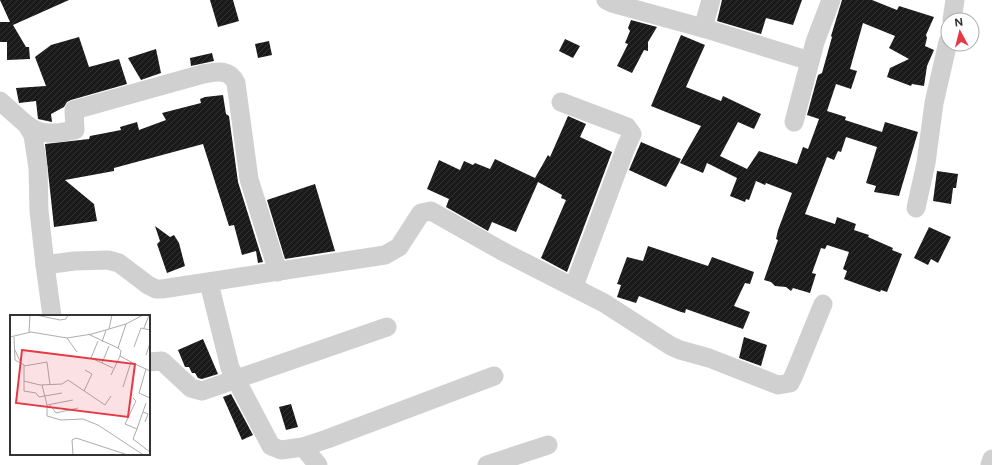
<svg xmlns="http://www.w3.org/2000/svg" width="992" height="465" viewBox="0 0 992 465" font-family="Figtree,sans-serif">
<style>
.building{fill:url(#building-hatch)}
.lines{fill:none;stroke-linecap:round;stroke-linejoin:round}
.minor{stroke:#d0d0d0;stroke-width:19}
.inset-road{fill:none;stroke:#adadad;stroke-width:1}
.view{fill:#e63946;fill-opacity:0.15;stroke:#e63946;stroke-width:2}
.inset-edge{fill:none;stroke:#333;stroke-width:2}
</style>
<defs>
<pattern id="building-hatch" width="6" height="6" patternUnits="userSpaceOnUse"><rect width="6" height="6" fill="#1a1a1a"/><path d="M-1 1l2-2M0 6l6-6M5 7l2-2" fill="none" stroke="#333"/></pattern>
</defs>
<rect width="100%" height="100%" fill="#fff"/>
<g class="building">
<path d="M0,0H69L13,25L26,47H29L30,59L7,60V42H0V22H10Z"/>
<path d="M210,0H233L239,21L218,27Z"/>
<path d="M722,0H802L793,25L766,18L761,34L717,21Z"/>
<path d="M842,0H872L897,10L899,6L934,17L926,35L927,38L925,46L934,50L927,66L924,86L912,84L911,86L887,77L890,68L909,59L889,48L895,36L863,23L850,69L857,71L851,89L836,84L827,111L846,117L845,120L882,132L885,122L918,132L899,196L874,192L876,186L866,183L877,147L846,137L841,152L838,151L834,160L827,157L805,214L835,224L837,217L856,224L854,230L869,235L868,237L893,248L892,250L902,254L887,292L881,290L880,292L844,279L847,271L843,269L849,252L827,245L825,249L821,248L812,273L816,274L810,293L793,288L791,291L786,287L775,286L771,282L764,280L778,240L776,239L778,230L792,193L766,183L765,185L756,181L749,200L746,199L745,202L730,196L737,178L707,163L703,173L680,163L701,126L651,106L681,35L705,45L686,87L721,101L723,96L761,114L754,129L738,122L720,156L747,169L759,151L797,164L803,147L808,149L819,119L807,115L818,75L822,73L832,37L831,36Z"/>
<path d="M631,20L657,27L648,42V51L644,50L632,73L617,66L628,44L625,43L630,31L628,28Z"/>
<path d="M79,37L89,67L119,59L127,84L71,100L67,102L64,107L51,114L52,122L38,119L36,101L19,103L16,88L46,86L35,57L51,45Z"/>
<path d="M565,39L580,46L573,58L559,51Z"/>
<path d="M269,41L272,55L258,58L255,44Z"/>
<path d="M156,49L161,73L141,80L128,58Z"/>
<path d="M212,53L214,61L191,66L190,58Z"/>
<path d="M223,95L226,114L229,116L238,182L263,262L258,263L256,251L242,255L234,225L229,226L203,144L114,168V171L65,180L94,204L97,221L54,227L45,144L89,139L90,136L121,130L120,127L137,122L139,130L166,120L162,113L201,103L200,99L205,97Z"/>
<path d="M568,116L586,124L580,137L612,152L567,272L541,258L566,200L561,198L562,195L538,182L516,232L492,222L488,231L446,207L449,199L427,189L439,160L460,170L464,161L473,165L475,163L490,169L495,159L535,178L548,155L550,157Z"/>
<path d="M641,142L681,159L666,187L629,170Z"/>
<path d="M937,171L958,174L956,188H953L951,204L933,201Z"/>
<path d="M315,184L335,251L285,259L267,200Z"/>
<path d="M155,226L170,237L174,235L179,243L185,266L167,273L157,244L160,241Z"/>
<path d="M929,227L951,237L938,263L931,259L928,265L914,258Z"/>
<path d="M648,246L708,266L712,257L754,272L750,284L745,283L734,306L750,312L743,329L686,309L685,313L681,312L639,296L636,303L617,297L621,285L617,284L627,257L643,261Z"/>
<path d="M744,337L767,345L761,366L739,358Z"/>
<path d="M203,339L218,374L202,379L198,378L195,373H192L189,367H185L178,350Z"/>
<path d="M231,394L253,435L242,440L223,397Z"/>
<path d="M291,404L298,427L286,430L279,407Z"/>
</g>
<g class="lines">
<g class="minor">
<path d="M606,0L612,3L703,28L810,61"/>
<path d="M952,20L955,0"/>
<path d="M703,28L711,0"/>
<path d="M0,101L27,125L33,135L38,168L39,211L45,265L74,261L108,260L119,263L148,285L156,289H162L385,255L399,247L421,213L431,211L502,251L604,303L671,346L680,350L709,358L778,385L790,383L794,375L823,304"/>
<path d="M561,102L627,127L632,134L626,147L574,286"/>
<path d="M794,122L815,42L831,0"/>
<path d="M27,125C42,137 57,133 75,130L74,110L203,74C216,72 229,68 236,83L249,179L278,272"/>
<path d="M916,208L926,163L934,103L948,42"/>
<path d="M45,265L52,316"/>
<path d="M209,283L230,368L271,446L281,450L303,447L327,439L494,376"/>
<path d="M149,362L162,361L191,388L202,391L387,327"/>
<path d="M303,447L318,465"/>
<path d="M487,465L548,445"/>
<path d="M990,465L992,459"/>
</g>
</g>
<g transform="translate(10 315)">
<rect width="140" height="140" fill="#fff"/>
<path class="inset-road" d="M26,0L50,5L56,4L58,0M134,13L139,0M99,14L102,0M19,17L20,0M78,19L108,33M0,22L21,17L57,23L82,19L116,9M4,22L5,45L14,50V66L30,70L52,69L58,65L95,90L101,81M57,23L67,37M88,26L81,43L103,53M92,27L96,15M124,32L131,13L140,15M5,35L10,46M136,40L140,28M110,41L111,36L108,33L116,9L133,0M92,48L99,31M14,51L37,47L40,70M136,54L129,78L140,83M101,60L110,41L121,47M14,66V76L26,78L29,82L52,78M32,70L37,90L63,85M113,72L121,47L140,56M74,76L82,59L75,55M123,83L126,86L115,109L127,114L123,124L140,137M37,90V101L51,105L73,104L88,110L132,139M40,90L46,98L68,93M133,97L138,99L135,107M127,114L136,88M63,140L62,125L66,123L118,140"/>
<path class="view" d="M12,35L125,49L118,102L6,88Z"/>
<rect width="140" height="140" class="inset-edge"/>
</g>
<g transform="translate(960 32) rotate(353)"><circle r="19" fill="#ffffff" stroke="#adadad"/>
<path d="M0-3L7 15L0 10L-7 15Z" fill="#e63946"/>
<text y="-6" font-size="11" font-weight="bold" text-anchor="middle" fill="#333333">N</text>
</g>
</svg>
